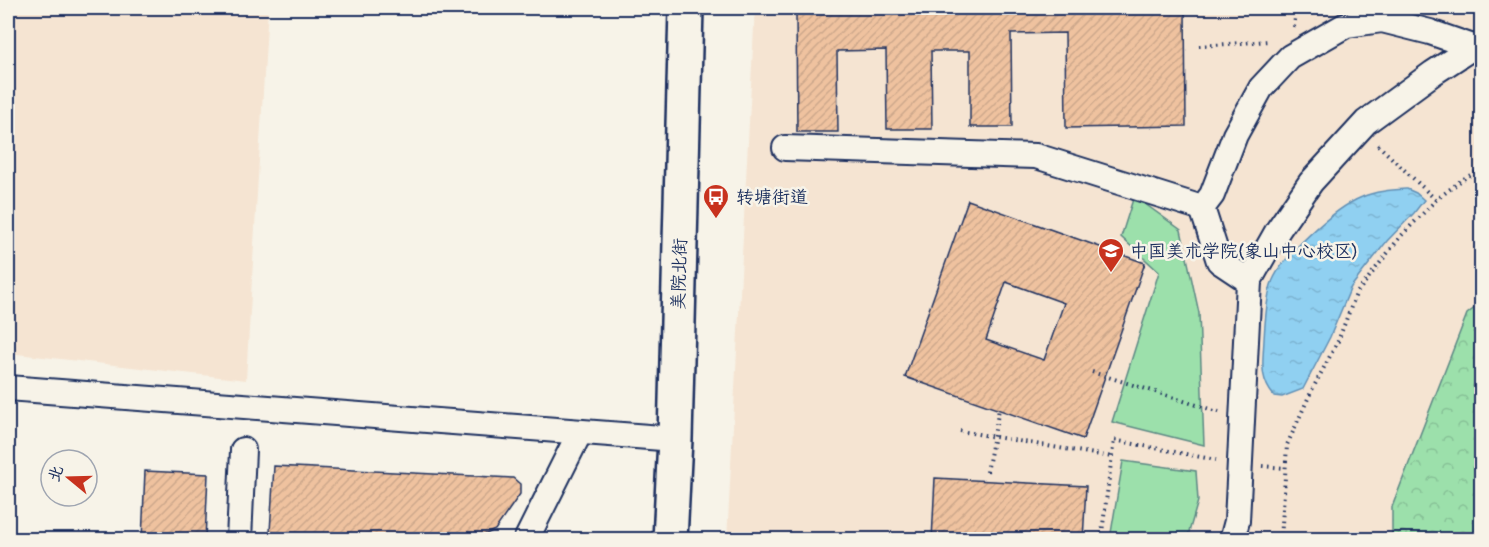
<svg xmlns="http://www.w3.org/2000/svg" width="1489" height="547" viewBox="0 0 1489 547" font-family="Pangolin,'LXGW WenKai TC',sans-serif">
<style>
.built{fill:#f5e4d2}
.grass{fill:#9ce0ab;stroke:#5c8884;stroke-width:1.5}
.forest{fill:url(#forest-crowns);stroke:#5c8884;stroke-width:1.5}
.water{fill:url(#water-ripples);stroke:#6190b6;stroke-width:1.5}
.building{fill:url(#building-hatch);stroke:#1b2f5e;stroke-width:1.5;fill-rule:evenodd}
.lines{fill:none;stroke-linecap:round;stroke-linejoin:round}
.street-casing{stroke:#1b2f5e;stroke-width:28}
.secondary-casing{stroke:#1b2f5e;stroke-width:38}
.path{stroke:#1b2f5e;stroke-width:4;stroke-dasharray:1.5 4.5;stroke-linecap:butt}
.street{stroke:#f7f3e8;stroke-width:24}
.secondary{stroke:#f7f3e8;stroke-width:33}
.path-bridge{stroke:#1b2f5e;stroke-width:4;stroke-dasharray:1.5 4.5;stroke-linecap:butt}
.labels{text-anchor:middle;stroke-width:5;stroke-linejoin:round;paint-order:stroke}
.poi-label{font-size:18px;fill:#1b2f5e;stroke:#f7f3e8;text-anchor:start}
.street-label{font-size:18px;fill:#1b2f5e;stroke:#f7f3e8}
</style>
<defs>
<pattern id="forest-crowns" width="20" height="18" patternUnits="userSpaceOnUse" patternTransform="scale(1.5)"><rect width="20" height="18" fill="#9ce0ab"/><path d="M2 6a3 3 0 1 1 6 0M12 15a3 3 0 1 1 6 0" fill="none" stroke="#86c096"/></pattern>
<pattern id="water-ripples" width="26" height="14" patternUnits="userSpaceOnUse" patternTransform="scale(1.5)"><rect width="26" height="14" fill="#90d0f1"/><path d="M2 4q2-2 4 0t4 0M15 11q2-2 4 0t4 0" fill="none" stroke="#7cb3d1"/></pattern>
<pattern id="building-hatch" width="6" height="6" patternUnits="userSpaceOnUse" patternTransform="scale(1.5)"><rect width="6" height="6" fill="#efc29f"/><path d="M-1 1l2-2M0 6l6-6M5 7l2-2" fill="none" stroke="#cca78b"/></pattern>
</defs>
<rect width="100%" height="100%" fill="#f7f3e8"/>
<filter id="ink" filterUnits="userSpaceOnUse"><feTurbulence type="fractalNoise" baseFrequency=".0167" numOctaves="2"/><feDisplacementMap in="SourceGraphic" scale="12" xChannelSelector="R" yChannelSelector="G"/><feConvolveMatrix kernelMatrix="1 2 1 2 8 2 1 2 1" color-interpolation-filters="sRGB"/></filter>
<g filter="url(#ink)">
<g class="built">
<path d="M8,8H268L246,380L8,353Z"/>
<path d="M755,8H1481V539L727,540Z"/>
</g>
<g class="grass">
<path d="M1134,196L1181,230L1199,313L1204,445L1112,422L1159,272L1121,237Z"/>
<path d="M1123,461L1196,471L1198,501L1187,539H1110Z"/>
</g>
<path class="forest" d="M1481,303V539H1392V507L1467,314Z"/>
<path class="water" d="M1407,189L1416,193L1424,200L1414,213L1387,241L1351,287L1330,337L1303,389L1282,397L1274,396C1259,378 1263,362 1264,340C1265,322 1266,302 1271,285C1280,257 1335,208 1362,197C1375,191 1392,190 1407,189Z"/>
<g class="building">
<path d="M1185,9L1186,126L1066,128L1065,33L1011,34L1012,127H970V51H931L932,129H887L886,50L837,51L838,132H797L796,13Z"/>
<path d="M968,200L1145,263L1083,439L905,377ZM1006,282L1064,303L1044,360L986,340Z"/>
<path d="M274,466L513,478L520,484V494L495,530L473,540H427L270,532Z"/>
<path d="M145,471L208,474L205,540H142Z"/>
<path d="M935,478L1086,486L1083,540H932Z"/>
</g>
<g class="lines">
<defs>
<g id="street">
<path d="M785,148L1036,156L1202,208"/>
<path d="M1249,281L1219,261L1202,208L1212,195L1235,135L1261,88L1290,57L1346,25L1382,20L1430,32L1473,47"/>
<path d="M8,388L675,439"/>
<path d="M239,540L243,450"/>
<path d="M526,540L580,432"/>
<path d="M1232,540L1237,521L1249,281L1278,230L1311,182L1366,122L1433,73L1473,47L1482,45"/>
</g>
<path id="secondary" d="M670,540L675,439L686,8"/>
</defs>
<use href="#street" class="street-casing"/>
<use href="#secondary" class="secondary-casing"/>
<g class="path">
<path d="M1294,27L1296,8"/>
<path d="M1199,46L1270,41"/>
<path d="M1378,145L1436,200"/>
<path d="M1092,372L1219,412"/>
<path d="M960,431L1112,457"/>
<path d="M1262,466L1285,468"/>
<path d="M1101,540L1114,440L1216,460"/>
<path d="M1281,540L1287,445L1311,392L1338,341L1356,294L1400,237L1436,200L1463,179L1482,169"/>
</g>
<use href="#street" class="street"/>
<use href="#secondary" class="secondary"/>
<path class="path-bridge" d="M987,472L999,409"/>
</g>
</g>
<defs>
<symbol id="bus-pin" viewBox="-11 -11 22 30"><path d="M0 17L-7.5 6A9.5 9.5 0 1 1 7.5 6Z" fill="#c8321e" stroke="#f7f3e8"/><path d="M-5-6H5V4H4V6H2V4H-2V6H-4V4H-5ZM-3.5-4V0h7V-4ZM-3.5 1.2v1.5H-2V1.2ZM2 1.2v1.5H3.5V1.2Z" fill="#fff"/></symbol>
<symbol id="university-pin" viewBox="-11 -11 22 30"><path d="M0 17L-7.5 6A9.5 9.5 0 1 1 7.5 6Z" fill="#c8321e" stroke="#f7f3e8"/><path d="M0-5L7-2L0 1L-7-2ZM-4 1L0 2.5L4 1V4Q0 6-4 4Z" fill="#fff"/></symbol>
</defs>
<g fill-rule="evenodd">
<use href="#bus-pin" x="701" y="182" width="30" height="40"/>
<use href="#university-pin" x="1096" y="236" width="30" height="40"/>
</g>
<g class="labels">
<g class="poi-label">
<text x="736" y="203">转塘街道</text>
<text x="1130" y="257">中国美术学院(象山中心校区)</text>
</g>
<g class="street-label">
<text transform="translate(679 274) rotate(-88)" y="6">美院北街</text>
</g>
</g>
<rect width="1489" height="547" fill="none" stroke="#f7f3e8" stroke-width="30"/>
<rect x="15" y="15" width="1459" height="517" fill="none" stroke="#1b2f5e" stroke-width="2" filter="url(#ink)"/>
<g transform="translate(69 478) rotate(289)"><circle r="28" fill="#f7f3e8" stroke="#9fa5b1" stroke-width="1.5"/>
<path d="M0-4.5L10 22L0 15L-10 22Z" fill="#c8321e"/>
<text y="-9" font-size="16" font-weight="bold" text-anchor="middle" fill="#1b2f5e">北</text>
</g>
</svg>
